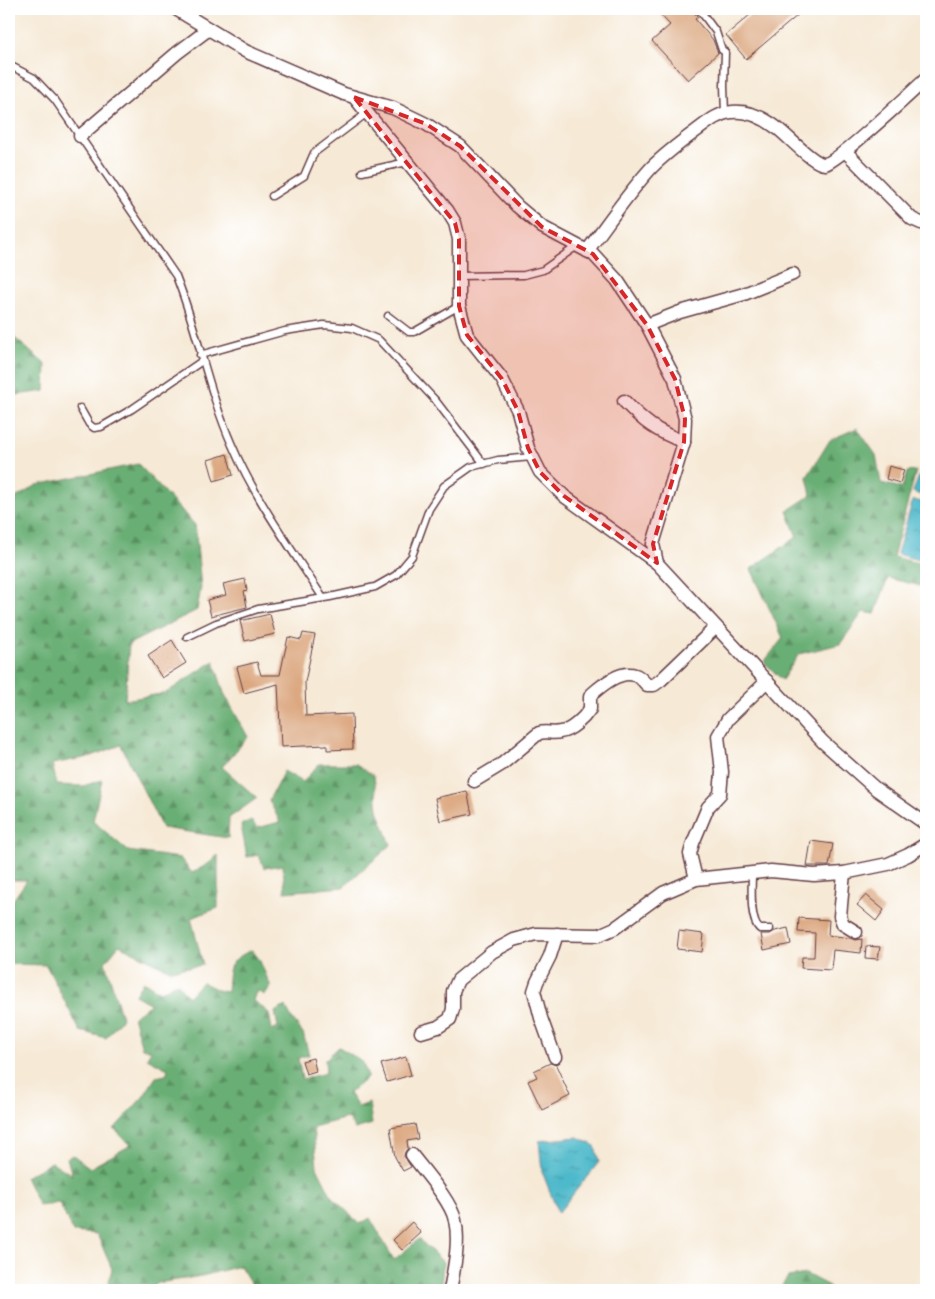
<svg xmlns="http://www.w3.org/2000/svg" width="935" height="1299" viewBox="0 0 935 1299" font-family="'Playpen Sans',sans-serif">
<style>
.forest{fill:url(#forest-firs);stroke:#5a6750}
.water{fill:url(#water-ripples);stroke:#4c6c7a}
.building{fill:#dca881}
.lines{fill:none;stroke-linecap:round;stroke-linejoin:round}
.service-casing{stroke:#643d44;stroke-width:9}
.minor-casing{stroke:#643d44;stroke-width:15}
.service{stroke:#fff;stroke-width:6}
.minor{stroke:#fff;stroke-width:12}
.marked{fill:#d62828;fill-opacity:0.2;stroke:#d62828;stroke-width:4;stroke-dasharray:10 6;stroke-linejoin:round}
</style>
<defs>
<pattern id="forest-firs" width="22" height="20" patternUnits="userSpaceOnUse" patternTransform="scale(1.25)"><rect width="22" height="20" fill="#69af74"/><path d="M5 1l3.5 6h-7zM16 11l3.5 6h-7z" fill="#588e5f"/></pattern>
<pattern id="water-ripples" width="26" height="14" patternUnits="userSpaceOnUse" patternTransform="scale(1.25)"><rect width="26" height="14" fill="#4eb9ca"/><path d="M2 4q2-2 4 0t4 0M15 11q2-2 4 0t4 0" fill="none" stroke="#4396a4"/></pattern>
</defs>
<rect width="100%" height="100%" fill="#fff"/>
<filter id="ink" filterUnits="userSpaceOnUse"><feTurbulence type="fractalNoise" baseFrequency=".02" numOctaves="2"/><feDisplacementMap in="SourceGraphic" scale="10" xChannelSelector="R" yChannelSelector="G"/><feConvolveMatrix kernelMatrix="1 2 1 2 8 2 1 2 1" color-interpolation-filters="sRGB"/></filter>
<filter id="wash" filterUnits="userSpaceOnUse"><feTurbulence type="fractalNoise" baseFrequency=".0096" numOctaves="4" result="noise"/><feDisplacementMap in="SourceGraphic" scale="20" xChannelSelector="R" yChannelSelector="G"/><feGaussianBlur stdDeviation="1.12" result="paint"/><feColorMatrix in="noise" values="0 0 0 0 0 0 0 0 0 0 0 0 0 0 0 0 0 1.4 0 .05"/><feComposite in="paint" operator="in"/></filter>
<g filter="url(#wash)">
<rect width="100%" height="100%" fill="#f6e9d5"/>
<g class="forest">
<path d="M9,333L46,365L45,391L9,396Z"/>
<path d="M857,428L876,455L881,483L902,488L907,472L916,471L893,557L926,565V581L924,587L888,578L875,614L863,612L840,644L799,654L782,680L764,662L783,638L751,569L797,537L787,511L811,495L807,477L830,440Z"/>
<path d="M138,464L195,525L201,587L197,610L129,644L125,700L166,693L214,661L224,693L248,737L222,767L257,798L229,818L228,838L162,828L121,745L89,757L52,764L57,785L83,786L102,780L93,821L128,851L180,858L192,873L208,864L218,855V908L191,918L203,965L170,970L119,945L105,962L122,1018L106,1038L80,1031L46,965L9,964V906L27,880H9V502L37,485Z"/>
<path d="M319,764H356L374,776L378,810L391,845L343,887L285,892L283,865L264,868L259,855L247,857L241,825L251,820L257,828L280,822L269,800L284,771L303,782Z"/>
<path d="M252,950L259,959L271,987L265,995L257,991L253,1000L269,1013L272,1030L278,1027L275,1012L285,1006L292,1019L303,1033L309,1055L298,1058L302,1079L326,1073L325,1060L339,1047L362,1061L368,1077L349,1093L358,1107L369,1103L372,1124L355,1129L347,1118L313,1127L317,1167L332,1197L360,1224L370,1218L394,1260L419,1239L443,1262L441,1290H415L407,1288L406,1290H255L240,1266L202,1276L158,1283L149,1290H110L107,1288L112,1269L97,1234L73,1232L59,1203L39,1206L25,1177L52,1162L72,1175L67,1158L73,1155L90,1168L131,1145L114,1129L143,1097L156,1077L166,1075L168,1069L147,1058L151,1050L142,1048L133,1016L151,1004L135,995L143,981L160,992L177,983L188,997L202,982L220,991L227,992C229,967 227,961 252,950Z"/>
<path d="M806,1274L829,1286L831,1290H779L788,1277Z"/>
</g>
<g class="water">
<path d="M921,471L926,473V497L913,492Z"/>
<path d="M913,500L926,503V562L897,554Z"/>
<path d="M578,1137L595,1146L599,1162L558,1213L542,1171L539,1141Z"/>
</g>
<g id="blocks">
<g class="building">
<path d="M655,9H691L698,17L695,19L713,40L718,53L688,80L652,41L670,25Z"/>
<path d="M757,9H805L746,59L726,35Z"/>
<path d="M227,454L233,475L214,481L208,460Z"/>
<path d="M889,466L904,470L900,483L886,479Z"/>
<path d="M245,579L247,590L244,591L247,607L211,616L207,600L226,595L223,584Z"/>
<path d="M270,614L275,634L245,641L240,621Z"/>
<path d="M303,633L315,635L305,682L306,716L352,714L353,749L327,750V745L281,747L278,684L244,693L237,667L257,662L261,675H280L288,637L301,640Z"/>
<path d="M172,640L186,663L162,678L148,656Z"/>
<path d="M467,791L472,814L440,821L435,798Z"/>
<path d="M811,841L833,844L829,866H807Z"/>
<path d="M866,895L884,910L876,921L857,905Z"/>
<path d="M799,918L829,920L828,935L850,938L855,940L862,939L861,953L833,950L831,970L801,968L802,957H814L815,933L798,932Z"/>
<path d="M788,928L791,944L764,950L761,934H770L775,931Z"/>
<path d="M679,931L704,934L702,952L677,949Z"/>
<path d="M866,946L880,947L878,959L865,958Z"/>
<path d="M406,1057L411,1075L387,1082L381,1064Z"/>
<path d="M313,1058L316,1071L306,1074L302,1061Z"/>
<path d="M550,1063L556,1065L570,1096L542,1110L528,1081L537,1077L534,1071Z"/>
<path d="M415,1124L418,1139L407,1141L408,1148L405,1152L404,1156L411,1167L403,1171L395,1157L390,1128Z"/>
<path d="M412,1222L421,1233L402,1250L393,1240Z"/>
</g>
</g>
</g>
<g filter="url(#ink)">
<use href="#blocks" fill-opacity="0" stroke="#643d44" stroke-width="1"/>
<g class="lines">
<defs>
<g id="service">
<path d="M699,9L716,32L722,50L725,52L724,86L725,113"/>
<path d="M9,65L34,78L55,100L176,276C198,331 208,391 232,445C255,499 291,548 323,598"/>
<path d="M362,172L407,162"/>
<path d="M272,196L304,176L314,153L367,113"/>
<path d="M459,276L524,275L543,270L577,246"/>
<path d="M388,316L409,332H414L459,306"/>
<path d="M200,355L285,331L324,325L352,328L379,340L436,401L484,464"/>
<path d="M80,408L89,424L94,428L101,427L132,409L202,361"/>
<path d="M187,637L216,623L258,609L330,597L375,587L396,575L412,556L429,509L444,486L471,467L498,460L532,457"/>
<path d="M752,873C752,886 749,921 760,929H770"/>
</g>
<g id="minor">
<path d="M176,9L245,51L344,94L393,108L426,124L460,146L517,206L542,227L593,254L617,280L647,325L675,379L685,419L684,442L653,544L657,563L823,742L876,789L926,824"/>
<path d="M354,97L447,210L455,223L459,239V306L467,335L502,379L518,411L528,448L540,472L564,496L657,563"/>
<path d="M80,136L177,53L209,29"/>
<path d="M845,151L912,219L921,223H926"/>
<path d="M587,251C608,223 628,193 652,167C665,154 681,142 696,131C707,123 718,113 732,112C749,110 764,118 777,128C788,136 814,165 825,164C837,162 912,92 926,79"/>
<path d="M647,325L680,312L744,294L793,274"/>
<path d="M624,401C645,423 656,431 684,442"/>
<path d="M474,781L502,764L539,733C547,731 553,734 560,732C571,731 584,718 590,709V697L592,694C602,685 621,670 635,675C640,676 643,681 647,685H654L661,680L716,627"/>
<path d="M844,873L840,916L843,924L856,932"/>
<path d="M696,879L690,854L693,843L708,807L720,794L722,772L718,736L728,719L767,681"/>
<path d="M421,1032L438,1027L450,1019L453,1009V991L458,980L492,952L514,940L536,934L599,935L615,928L663,893L696,879L771,871L814,875L844,873L888,864L908,855L926,844"/>
<path d="M555,1057L541,1018L534,991L537,982L550,956L557,934"/>
<path d="M412,1155C424,1171 451,1201 455,1220C460,1242 454,1269 450,1290"/>
</g>
</defs>
<use href="#service" class="service-casing"/>
<use href="#minor" class="minor-casing"/>
<use href="#service" class="service"/>
<use href="#minor" class="minor"/>
</g>
</g>
<path class="marked" d="M354,97L426,124L460,146L542,227L593,254L647,325L675,379L685,419L684,442L653,544L657,563L564,496L540,472L528,448L518,411L502,379L467,335L459,306V239L455,223Z"/>
<rect width="935" height="1299" fill="none" stroke="#fff" stroke-width="30"/>
</svg>
